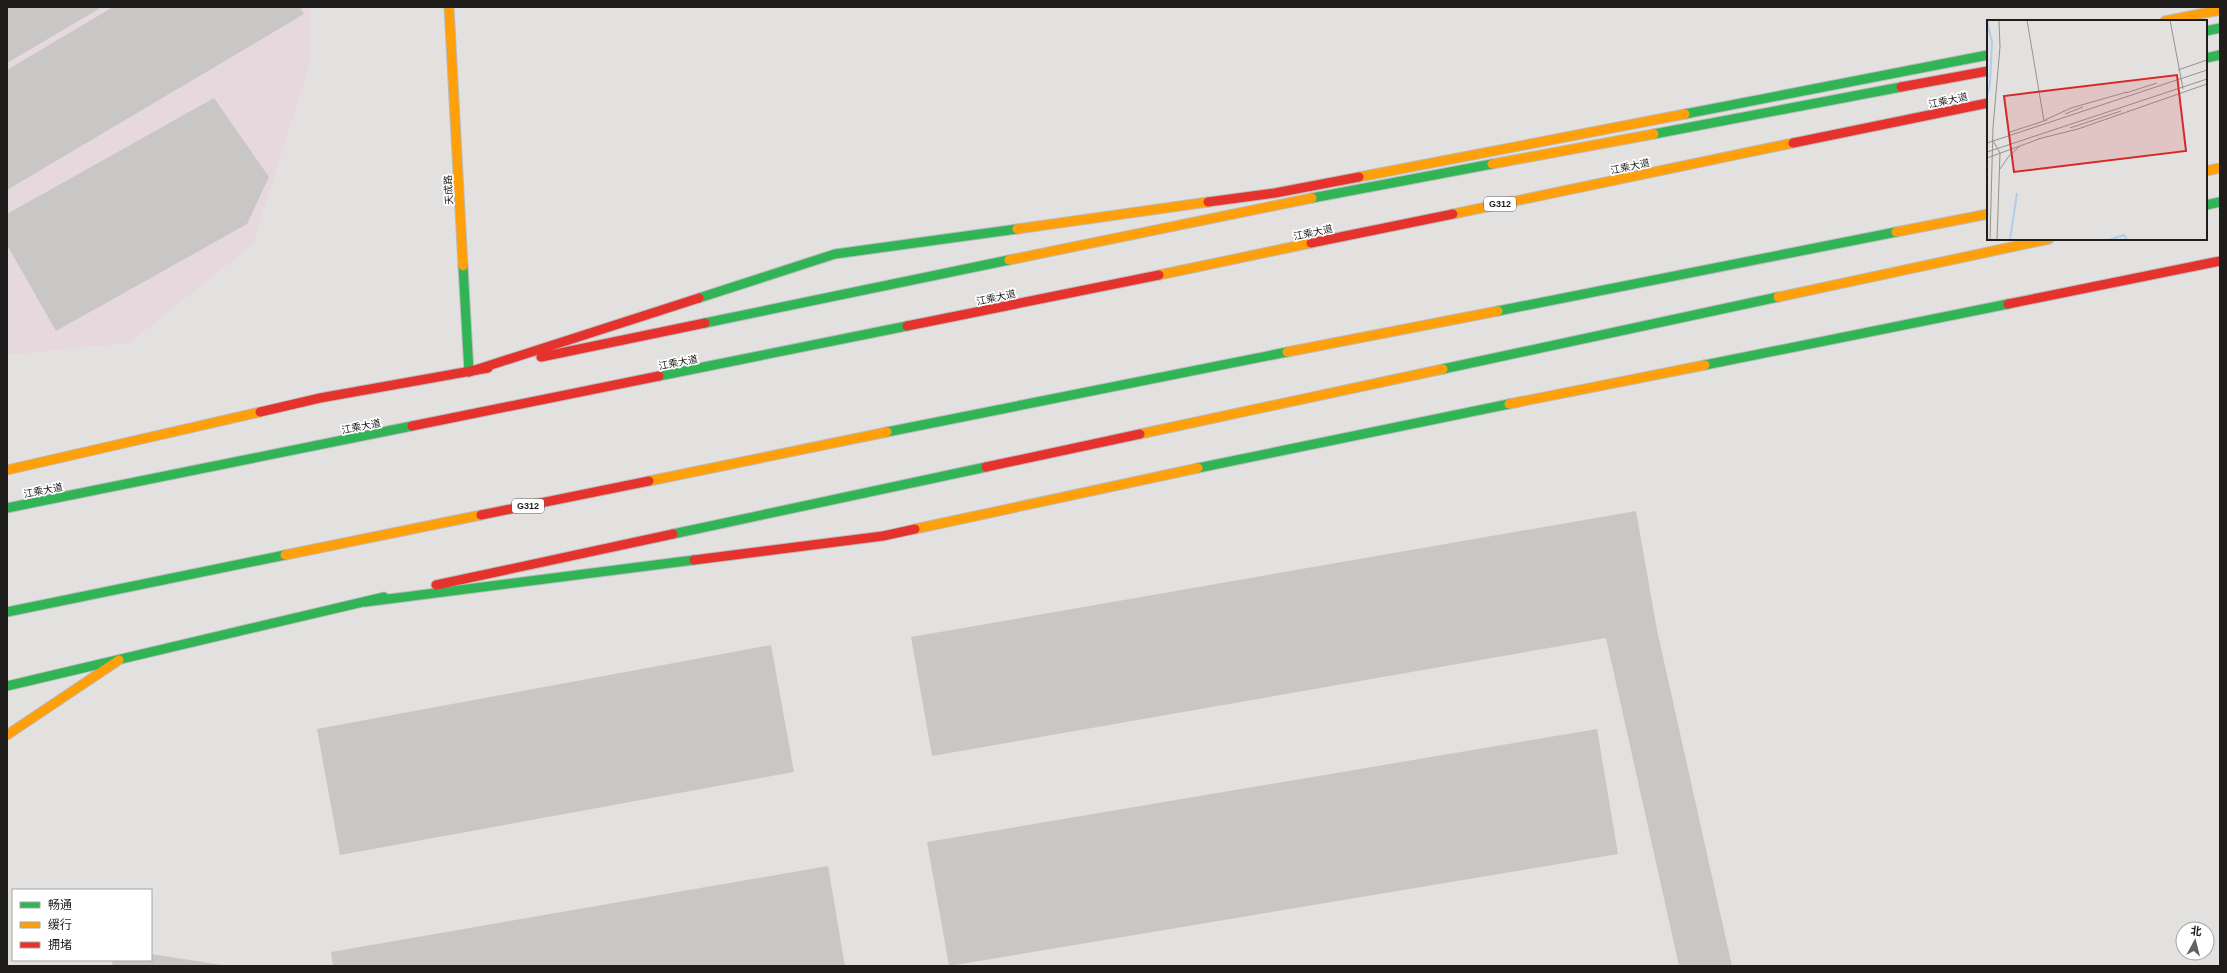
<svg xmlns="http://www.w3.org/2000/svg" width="2227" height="973" viewBox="0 0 2227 973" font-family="Arial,'Noto Sans SC',sans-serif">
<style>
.commercial{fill:#e6d8dc}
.building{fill:#c8c7c6}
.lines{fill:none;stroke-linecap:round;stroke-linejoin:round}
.fast-casing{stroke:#bcbcbb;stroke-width:11}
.slow-casing{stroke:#bcbcbb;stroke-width:11}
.jam-casing{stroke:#bcbcbb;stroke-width:11}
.fast{stroke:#30b455;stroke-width:9}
.slow{stroke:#ff9f0a;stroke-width:9}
.jam{stroke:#e5322d;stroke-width:9}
.labels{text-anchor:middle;stroke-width:3.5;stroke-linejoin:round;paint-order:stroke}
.shield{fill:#fff;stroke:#626160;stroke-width:1}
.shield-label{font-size:9px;font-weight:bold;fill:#1e1d1c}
.street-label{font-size:10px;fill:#1e1d1c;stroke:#fff}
.inset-river{fill:none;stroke:#b1cced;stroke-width:2}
.inset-road{fill:none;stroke:#949392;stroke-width:1}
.view{fill:#d62828;fill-opacity:0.15;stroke:#d62828;stroke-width:2}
.inset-edge{fill:none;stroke:#1e1d1c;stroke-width:2}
</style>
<rect width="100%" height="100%" fill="#e2e1e0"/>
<path class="commercial" d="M7,7H311L309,66L253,244L129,343L7,355Z"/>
<g class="building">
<path d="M7,7H102L7,63Z"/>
<path d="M113,7H300L304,14L7,190V70Z"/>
<path d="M214,98L269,177L247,224L56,331L7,245V214Z"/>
<path d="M1636,511L1657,630L1732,966H1679L1606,638L932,756L911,637Z"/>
<path d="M771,645L794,772L340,855L317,729Z"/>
<path d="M1597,729L1618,854L949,966L927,842Z"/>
<path d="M828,866L845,966H333L331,952Z"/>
<path d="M151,954L222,965V966H112L113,960H151Z"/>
</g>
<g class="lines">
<defs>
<g id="fast">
<path d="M2206,31L2220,28"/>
<path d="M2206,58L2220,55"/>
<path d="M1685,114L1988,55"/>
<path d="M1654,134L1901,87"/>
<path d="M1312,198L1492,164"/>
<path d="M2206,205L2220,202"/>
<path d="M463,266L469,372"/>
<path d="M699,298L835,254L1017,229"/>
<path d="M1498,311L1896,232"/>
<path d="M705,323L1009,260"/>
<path d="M1705,365L2008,304"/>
<path d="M1443,369L1778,297"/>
<path d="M659,376L907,326"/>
<path d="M887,432L1287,352"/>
<path d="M1198,468L1509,404"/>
<path d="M7,508L412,426"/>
<path d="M673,534L986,467"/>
<path d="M365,602L694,560"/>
<path d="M7,612L285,555"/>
<path d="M7,686L384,597"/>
</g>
<g id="slow">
<path d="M449,7L463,266"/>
<path d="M2165,21L2220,10"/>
<path d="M1492,164L1654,134"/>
<path d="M2206,171L2220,168"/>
<path d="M1359,177L1685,114"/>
<path d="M1453,214L1793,143"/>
<path d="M1017,229L1208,202"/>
<path d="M1896,232L1988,214"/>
<path d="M1009,260L1312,198"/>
<path d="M1159,275L1311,243"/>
<path d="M1778,297L2049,239"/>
<path d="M1287,352L1498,311"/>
<path d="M1509,404L1705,365"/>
<path d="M1140,434L1443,369"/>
<path d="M7,470L260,412"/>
<path d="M649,481L887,432"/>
<path d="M915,529L1198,468"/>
<path d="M285,555L481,515"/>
<path d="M7,735L119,660"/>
</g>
<g id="jam">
<path d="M1901,87L1988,71"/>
<path d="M1793,143L1988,103"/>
<path d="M1208,202L1275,193L1359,177"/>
<path d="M1311,243L1453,214"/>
<path d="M2008,304L2220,261"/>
<path d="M907,326L1159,275"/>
<path d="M541,357L705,323"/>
<path d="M469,372L699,298"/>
<path d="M260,412L320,398L488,368"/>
<path d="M412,426L659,376"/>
<path d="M986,467L1140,434"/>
<path d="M481,515L649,481"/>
<path d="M694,560L883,536L915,529"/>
<path d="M436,585L673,534"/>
</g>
</defs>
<use href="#fast" class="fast-casing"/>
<use href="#slow" class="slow-casing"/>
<use href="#jam" class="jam-casing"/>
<use href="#fast" class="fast"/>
<use href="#slow" class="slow"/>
<use href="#jam" class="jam"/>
</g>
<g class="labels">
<g class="shield">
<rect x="1484" y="197" width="32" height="14" rx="3"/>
<rect x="512" y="499" width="32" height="14" rx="3"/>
</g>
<g class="shield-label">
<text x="1500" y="207">G312</text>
<text x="528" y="509">G312</text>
</g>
<g class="street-label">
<text transform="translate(1948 100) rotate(-12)" y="4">江乘大道</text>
<text transform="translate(1630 166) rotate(-12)" y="4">江乘大道</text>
<text transform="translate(448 190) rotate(-93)" y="4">天成路</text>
<text transform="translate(1313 232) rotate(-12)" y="4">江乘大道</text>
<text transform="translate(996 297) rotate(-12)" y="4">江乘大道</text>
<text transform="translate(678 362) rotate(-11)" y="4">江乘大道</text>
<text transform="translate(361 426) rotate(-11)" y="4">江乘大道</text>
<text transform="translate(43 490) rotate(-11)" y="4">江乘大道</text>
</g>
</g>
<g transform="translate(1987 20)">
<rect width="220" height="220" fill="#e2e1e0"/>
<path class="inset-river" d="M0,1L5,22L3,64L0,75M23,220L30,173M122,220L137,215L140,220"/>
<path class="inset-road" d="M40,0L57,101M183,0L196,69M191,50L220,40M139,73L170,63M78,94L96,87M58,100L84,88L140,72M83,108L134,91M23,112L60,100M5,119L13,133L10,220M51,119L91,109L220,64M0,123L220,50M0,132L220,59M0,138L52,119M13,149L22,136L33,126M3,220L6,107L13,27L12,0"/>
<path class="view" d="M190,55L199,131L27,152L17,76Z"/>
<rect width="220" height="220" class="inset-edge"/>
</g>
<rect width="2227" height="973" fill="none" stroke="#1e1d1c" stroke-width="16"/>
<rect x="12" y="889" width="140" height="72" fill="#ffffff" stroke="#a5a5a4"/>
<rect x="20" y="902" width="20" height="6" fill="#30b455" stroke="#a5a5a4"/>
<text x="48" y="909" font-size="12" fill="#1e1d1c">畅通</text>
<rect x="20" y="922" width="20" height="6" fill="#ff9f0a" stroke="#a5a5a4"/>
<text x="48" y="929" font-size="12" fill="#1e1d1c">缓行</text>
<rect x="20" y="942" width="20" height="6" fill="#e5322d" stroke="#a5a5a4"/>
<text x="48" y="949" font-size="12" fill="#1e1d1c">拥堵</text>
<g transform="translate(2195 941) rotate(7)"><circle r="19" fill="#ffffff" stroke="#a5a5a4"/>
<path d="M0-3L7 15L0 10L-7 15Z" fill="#636261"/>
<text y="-6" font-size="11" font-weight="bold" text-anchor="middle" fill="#1e1d1c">北</text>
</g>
</svg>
